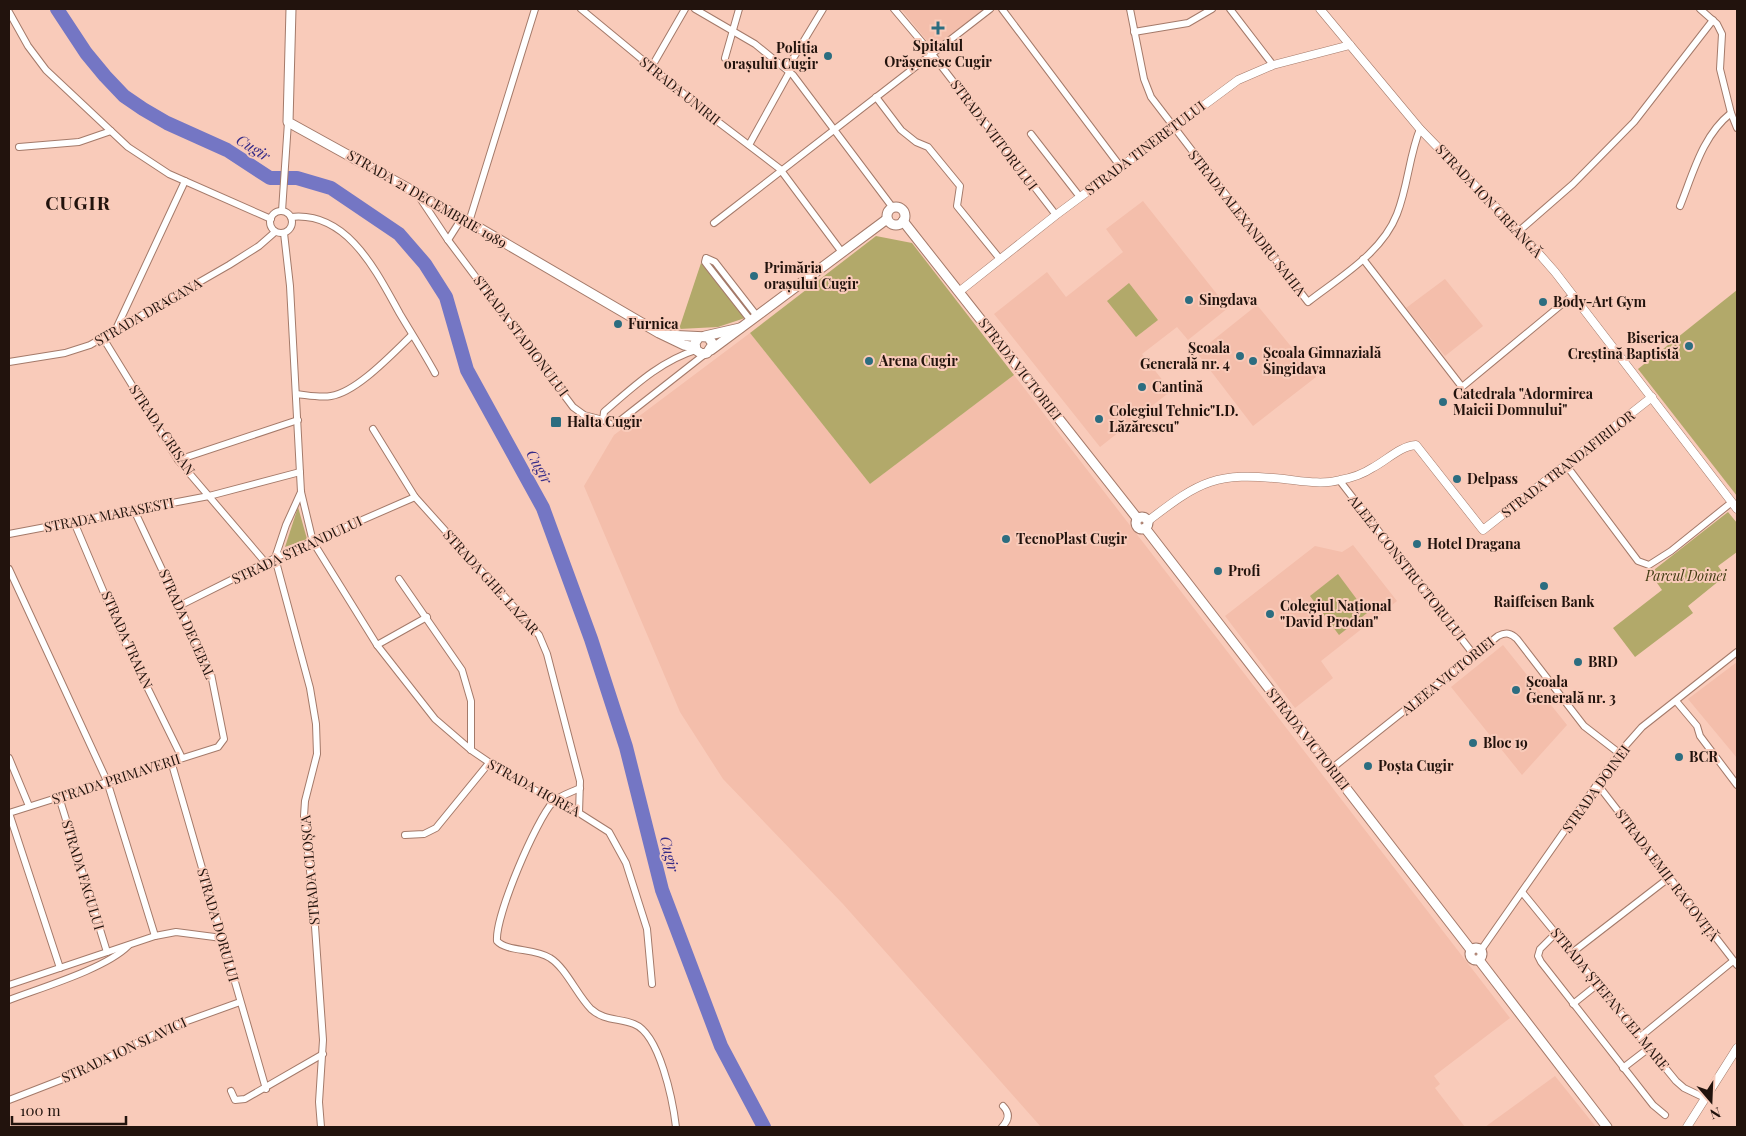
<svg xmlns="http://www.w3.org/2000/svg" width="1746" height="1136" viewBox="0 0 1746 1136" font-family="'Playfair Display',serif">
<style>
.built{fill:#f4beab}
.green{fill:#b2a96a}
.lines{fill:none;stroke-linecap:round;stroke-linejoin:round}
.river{stroke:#7476c4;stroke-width:14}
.minor-casing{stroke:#a47a6a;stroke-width:8}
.tertiary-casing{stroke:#a47a6a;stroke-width:9}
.secondary-casing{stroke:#a47a6a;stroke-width:11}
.minor{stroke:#fff;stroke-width:6}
.tertiary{stroke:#fff;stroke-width:8}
.secondary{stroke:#fff;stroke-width:9}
.poi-dot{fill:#2c6d80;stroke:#f9cbba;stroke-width:2}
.labels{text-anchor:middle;stroke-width:4;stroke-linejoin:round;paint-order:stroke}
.poi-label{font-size:14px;font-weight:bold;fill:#22130d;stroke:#f9cbba;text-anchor:start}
.street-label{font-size:14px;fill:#22130d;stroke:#f9cbba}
.park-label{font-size:14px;font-style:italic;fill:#423c13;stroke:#f9cbba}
.water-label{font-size:15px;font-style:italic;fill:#352a87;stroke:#f9cbba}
.district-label{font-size:19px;font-weight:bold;letter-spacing:1px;fill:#22130d;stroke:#f9cbba}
</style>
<rect width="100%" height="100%" fill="#f9cbba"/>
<g class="built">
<path d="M901,9H984L933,48Z"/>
<path d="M1143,201L1228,308L1188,340L1177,327L1142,354L1171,391L1100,447L994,314L1047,272L1066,297L1123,252L1106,229Z"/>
<path d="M1445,279L1483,326L1445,356L1406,308Z"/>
<path d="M1257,305L1316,377L1253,426L1197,353Z"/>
<path d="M750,333L870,484L1014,375L1510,1018L1434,1076L1440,1084L1435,1088L1465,1127H1041L843,904L723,779L680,712L584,486L614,435Z"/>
<path d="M1353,545L1397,601L1321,661L1333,678L1295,708L1225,616L1315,546L1342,552Z"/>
<path d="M1503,645L1567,725L1522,775L1451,687Z"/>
<path d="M1737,662V758L1688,699Z"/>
<path d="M1555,1076L1596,1127H1485Z"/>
</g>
<g class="green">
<path d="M876,236L912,243L1014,375L870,484L750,333Z"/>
<path d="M701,263L745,318L718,327L679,329Z"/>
<path d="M1129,283L1158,320L1136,337L1107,301Z"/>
<path d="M1737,290V496L1638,369Z"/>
<path d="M298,507L307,539L285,547Z"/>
<path d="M1728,512L1737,523V552L1718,566L1725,576L1688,606L1693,613L1635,657L1613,628L1662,590L1650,573Z"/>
<path d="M1338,574L1367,613L1339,635L1310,596Z"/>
</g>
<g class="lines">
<path class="river" d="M57,9L86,53L105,76L124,96L143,109L167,123L227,150L270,178H297L331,188L399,234L425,264L446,297L467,370L543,508L591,639L626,747L662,890L721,1046L764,1127"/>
<defs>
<g id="minor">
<path d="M581,9L713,118L780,169L841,251"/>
<path d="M695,9L755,44L793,75L893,208"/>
<path d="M894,9L932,54L1056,215"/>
<path d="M1002,9L1120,166"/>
<path d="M1130,9L1144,79L1151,97L1308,302C1340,277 1382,253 1397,214C1408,186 1409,156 1420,129"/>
<path d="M1230,9L1273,65"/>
<path d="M1700,9L1717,24L1722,34L1720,69L1731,113L1737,128"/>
<path d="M9,12L28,46L46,70L128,147L169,174L271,219"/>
<path d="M1134,32L1188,23L1212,9"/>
<path d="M725,58L739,9"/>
<path d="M786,67L794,57L823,9"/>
<path d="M651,68L685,9"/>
<path d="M876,97L901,130L916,142L928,147L960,186L957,206L1000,259"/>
<path d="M1031,134L1080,197"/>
<path d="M749,145L790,71"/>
<path d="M19,147L79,142L111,131"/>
<path d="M418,195L448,240L573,407L584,415L603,420L612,425L617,423L705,354"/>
<path d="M1680,206C1693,174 1702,136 1731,113"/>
<circle cx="281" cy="222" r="11"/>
<path d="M282,211L288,122"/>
<path d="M291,217C348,211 377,273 400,314C412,334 424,353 435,373"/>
<path d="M469,222L535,9"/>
<path d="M714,223L990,9"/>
<path d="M1519,231L1573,184L1634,122L1713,20"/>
<path d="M284,233L290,286L301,492L313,542L377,645L435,719L471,750L515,780L579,813L609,832L626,863L647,929L652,984"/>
<path d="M448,240L462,218"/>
<path d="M1363,259L1462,387L1573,295"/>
<path d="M751,321L708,266L705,262L706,258L715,262L757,316"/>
<path d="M116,329L185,181"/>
<path d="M103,338L178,460L265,562"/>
<path d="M9,362L65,353L90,345L229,265L259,246L275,232"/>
<path d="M296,394C307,395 320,398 331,396C357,392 393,353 412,335"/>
<path d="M603,420L604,412C632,388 660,361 696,350"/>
<path d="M373,429L415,497L539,635L547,654L580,781L579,813"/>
<path d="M178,460L298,420"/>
<path d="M1566,465L1638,561L1649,565L1671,551L1732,502"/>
<path d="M1340,481L1474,655"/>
<path d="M301,492L286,525L275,558L310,688L316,724L317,754L305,801L304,816L313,898L323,1040L319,1102L321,1127"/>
<path d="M74,522L124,640L182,758"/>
<path d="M9,534L209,496L300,472"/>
<path d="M9,569L107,781L155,936"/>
<path d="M399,579L462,670L471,701V750"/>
<path d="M181,605L275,558L415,497"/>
<path d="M377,645L427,617"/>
<path d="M1676,701L1697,726L1700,736L1737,785"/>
<path d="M9,758L29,806"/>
<path d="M171,761L266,1089"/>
<path d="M1331,769L1498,636C1506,632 1511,633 1517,639L1584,726L1619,753"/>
<path d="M1598,785L1737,965"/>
<path d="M580,788C572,792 559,796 553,802C536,820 495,916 497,941C507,952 535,948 550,958C566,968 577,995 591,1009C604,1021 619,1018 634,1024C660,1034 673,1102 676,1127"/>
<path d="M59,797L107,952"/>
<path d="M405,835L424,834L436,828L489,763"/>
<path d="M1522,892L1676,1081L1684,1088L1705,1098"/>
<path d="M1557,932L1540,949L1538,956L1541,962L1653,1105L1665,1115"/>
<path d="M1481,950L1619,753L1642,727L1737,652"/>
<path d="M1573,952L1670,877"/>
<path d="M60,968L9,813L218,747L224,739L211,674L134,510"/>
<path d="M9,985L155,936L176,932L222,938"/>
<path d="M9,1000C40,988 105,969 128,946"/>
<path d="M1573,1004L1598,984"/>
<path d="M1640,1037L1733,961"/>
<path d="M1623,1068L1649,1048"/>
<path d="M231,1091L235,1100L245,1099L323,1054"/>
<path d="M9,1100L71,1076L165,1029L240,1002"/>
<path d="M1002,1127C1009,1120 1010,1113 1003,1106"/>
</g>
<g id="tertiary">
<path d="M1320,9L1420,129L1519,231L1555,272L1737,509"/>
<path d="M960,291L1056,215L1238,80L1273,65L1350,45"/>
<path d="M1148,521C1201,480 1216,472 1284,479C1302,481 1322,485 1340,480C1351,478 1363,474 1372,468C1386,461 1400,446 1416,445L1483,530L1652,397"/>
<path d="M1687,1127L1737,1048"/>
</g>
<g id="secondary">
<path d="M291,9L288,122L469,222L659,333L684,345L695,347"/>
<circle cx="896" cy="216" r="9"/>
<path d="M903,221L1137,518"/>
<path d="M666,335L708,337L713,344L707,353L702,354L696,350L695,343L699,337"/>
<path d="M705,336L740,328"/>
<path d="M711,350L887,219"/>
<circle cx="1142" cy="523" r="6"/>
<path d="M1145,528L1471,950"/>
<circle cx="1476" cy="954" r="6"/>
<path d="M1479,960L1607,1127"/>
</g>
</defs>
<use href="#minor" class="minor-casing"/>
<use href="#tertiary" class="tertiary-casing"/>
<use href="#secondary" class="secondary-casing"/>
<use href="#minor" class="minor"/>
<use href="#tertiary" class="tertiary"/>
<use href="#secondary" class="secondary"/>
</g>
<g class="poi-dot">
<path d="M935.5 20.5h5v5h5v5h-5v5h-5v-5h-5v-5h5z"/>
<circle cx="828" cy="56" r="5"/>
<circle cx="754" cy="276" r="5"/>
<circle cx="1189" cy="300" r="5"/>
<circle cx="1543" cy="302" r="5"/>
<circle cx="618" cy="324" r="5"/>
<circle cx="1689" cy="346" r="5"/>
<circle cx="1240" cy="356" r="5"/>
<circle cx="869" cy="361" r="5"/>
<circle cx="1253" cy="361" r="5"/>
<circle cx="1142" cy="387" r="5"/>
<circle cx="1443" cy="402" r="5"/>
<circle cx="1099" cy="419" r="5"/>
<rect x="550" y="416" width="12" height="12" rx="2.5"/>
<circle cx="1457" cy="479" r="5"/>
<circle cx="1006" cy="539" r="5"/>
<circle cx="1417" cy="544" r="5"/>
<circle cx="1218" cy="571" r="5"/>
<circle cx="1544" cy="586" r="5"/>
<circle cx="1270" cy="614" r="5"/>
<circle cx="1578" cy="662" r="5"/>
<circle cx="1516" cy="690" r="5"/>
<circle cx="1473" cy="743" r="5"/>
<circle cx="1679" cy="757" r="5"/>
<circle cx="1368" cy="766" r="5"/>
</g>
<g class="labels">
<g class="poi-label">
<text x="938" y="51" text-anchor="middle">Spitalul<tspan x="938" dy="16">Orășenesc Cugir</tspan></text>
<text x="818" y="53" text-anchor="end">Poliția<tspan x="818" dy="16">orașului Cugir</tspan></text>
<text x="764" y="273">Primăria<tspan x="764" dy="16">orașului Cugir</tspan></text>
<text x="1199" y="305">Singdava</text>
<text x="1553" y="307">Body-Art Gym</text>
<text x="628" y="329">Furnica</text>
<text x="1679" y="343" text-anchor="end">Biserica<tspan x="1679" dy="16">Creștină Baptistă</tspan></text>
<text x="1230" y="353" text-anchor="end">Școala<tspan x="1230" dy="16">Generală nr. 4</tspan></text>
<text x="1263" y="358">Școala Gimnazială<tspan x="1263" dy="16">Singidava</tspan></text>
<text x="879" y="366">Arena Cugir</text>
<text x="1152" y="392">Cantină</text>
<text x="1453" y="399">Catedrala "Adormirea<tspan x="1453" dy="16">Maicii Domnului"</tspan></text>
<text x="1109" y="416">Colegiul Tehnic"I.D.<tspan x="1109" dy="16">Lăzărescu"</tspan></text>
<text x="567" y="427">Halta Cugir</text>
<text x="1467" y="484">Delpass</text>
<text x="1016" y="544">TecnoPlast Cugir</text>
<text x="1427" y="549">Hotel Dragana</text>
<text x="1228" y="576">Profi</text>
<text x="1544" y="607" text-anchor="middle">Raiffeisen Bank</text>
<text x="1280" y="611">Colegiul Național<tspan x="1280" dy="16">"David Prodan"</tspan></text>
<text x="1588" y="667">BRD</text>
<text x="1526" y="687">Școala<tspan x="1526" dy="16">Generală nr. 3</tspan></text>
<text x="1483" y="748">Bloc 19</text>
<text x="1689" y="762">BCR</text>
<text x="1378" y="771">Poșta Cugir</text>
</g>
<g class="street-label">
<text transform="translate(680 91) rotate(39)" y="5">STRADA UNIRII</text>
<text transform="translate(994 135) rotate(53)" y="5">STRADA VIITORULUI</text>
<text transform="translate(1145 148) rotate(-37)" y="5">STRADA TINERETULUI</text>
<text transform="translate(427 199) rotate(30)" y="5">STRADA 21 DECEMBRIE 1989</text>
<text transform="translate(1489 201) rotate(47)" y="5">STRADA ION CREANGĂ</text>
<text transform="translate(1247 223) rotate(52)" y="5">STRADA ALEXANDRU SAHIA</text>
<text transform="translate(148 312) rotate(-30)" y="5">STRADA DRAGANA</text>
<text transform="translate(521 336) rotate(53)" y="5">STRADA STADIONULUI</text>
<text transform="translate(1020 369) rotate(52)" y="5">STRADA VICTORIEI</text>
<text transform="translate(162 430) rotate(56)" y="5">STRADA CRISAN</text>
<text transform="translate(1568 464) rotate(-38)" y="5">STRADA TRANDAFIRILOR</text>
<text transform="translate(109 515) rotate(-11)" y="5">STRADA MARASESTI</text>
<text transform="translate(297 550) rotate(-25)" y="5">STRADA STRANDULUI</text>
<text transform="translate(1407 568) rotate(52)" y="5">ALEEA CONSTRUCTORULUI</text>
<text transform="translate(491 582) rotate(48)" y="5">STRADA GHE. LAZAR</text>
<text transform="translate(187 624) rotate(66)" y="5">STRADA DECEBAL</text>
<text transform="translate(127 640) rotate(66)" y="5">STRADA TRAIAN</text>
<text transform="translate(1448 676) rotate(-39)" y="5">ALEEA VICTORIEI</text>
<text transform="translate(1308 739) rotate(52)" y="5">STRADA VICTORIEI</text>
<text transform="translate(116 779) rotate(-18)" y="5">STRADA PRIMAVERII</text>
<text transform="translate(534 788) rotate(29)" y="5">STRADA HOREA</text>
<text transform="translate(1596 789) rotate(-54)" y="5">STRADA DOINEI</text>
<text transform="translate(310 870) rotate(-95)" y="5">STRADA CLOȘCA</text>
<text transform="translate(83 875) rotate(73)" y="5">STRADA FAGULUI</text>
<text transform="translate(1667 875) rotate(53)" y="5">STRADA EMIL RACOVIȚĂ</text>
<text transform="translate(218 925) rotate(74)" y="5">STRADA DORULUI</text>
<text transform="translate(1610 999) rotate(51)" y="5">STRADA ȘTEFAN CEL MARE</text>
<text transform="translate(124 1050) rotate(-25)" y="5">STRADA ION SLAVICI</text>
</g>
<g class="park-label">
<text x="1686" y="581">Parcul Doinei</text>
</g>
<g class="water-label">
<text transform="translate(253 148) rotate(32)" y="5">Cugir</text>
<text transform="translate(539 467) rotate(61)" y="5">Cugir</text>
<text transform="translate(669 854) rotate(76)" y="5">Cugir</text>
</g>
<g class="district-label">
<text x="78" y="210">CUGIR</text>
</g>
</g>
<rect width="1746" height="1136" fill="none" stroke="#22130d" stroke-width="20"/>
<g transform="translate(1711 1101) rotate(161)" stroke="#f9cbba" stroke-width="4" paint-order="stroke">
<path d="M0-4L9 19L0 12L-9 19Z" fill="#22130d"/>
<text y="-8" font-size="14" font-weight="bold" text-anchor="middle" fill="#22130d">N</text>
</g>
<path d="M12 1116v8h114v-8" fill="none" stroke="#22130d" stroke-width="2.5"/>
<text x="20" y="1116" font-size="15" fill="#22130d" stroke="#f9cbba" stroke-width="4" paint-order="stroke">100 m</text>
</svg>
